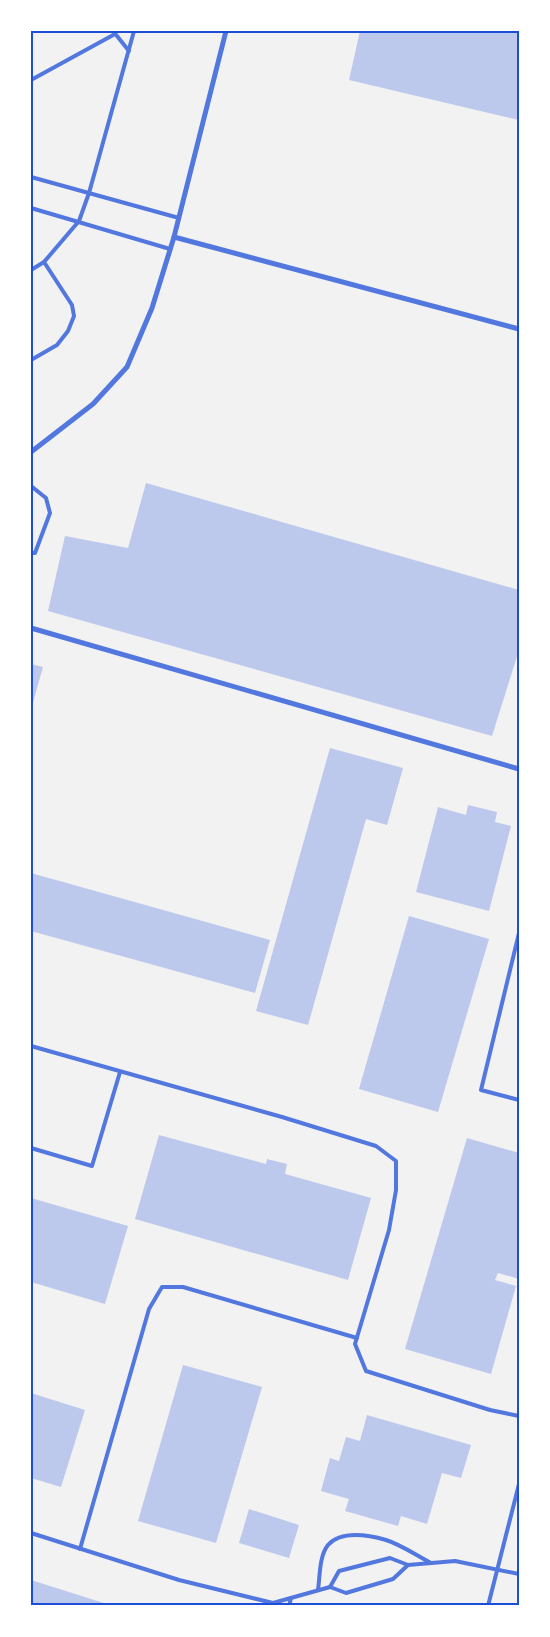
<svg xmlns="http://www.w3.org/2000/svg" width="550" height="1637" viewBox="0 0 550 1637" font-family="Inter,sans-serif">
<style>
.building{fill:#bdc9ec}
.lines{fill:none;stroke-linecap:round;stroke-linejoin:round}
.service{stroke:#5277de;stroke-width:4}
.minor{stroke:#5277de;stroke-width:5}
.neatline{fill:none;stroke:#1d4ed8;stroke-width:2}
</style>
<rect width="100%" height="100%" fill="#f2f2f2"/>
<g class="building">
<path d="M360,31H519V120L349,80Z"/>
<path d="M146,483L519,590V650L492,736L48,611L65,536L128,548Z"/>
<path d="M31,664L43,667L32,706H31Z"/>
<path d="M330,748L403,768L387,825L366,819L308,1025L256,1011Z"/>
<path d="M468,805L497,812L495,822L511,826L489,911L416,892L438,807L466,815Z"/>
<path d="M31,873L270,940L255,993L31,931Z"/>
<path d="M409,916L489,939L438,1112L359,1089Z"/>
<path d="M159,1135L266,1164L267,1159L287,1164L285,1174L371,1198L348,1280L135,1219Z"/>
<path d="M467,1138L519,1153V1279L498,1273L495,1280L516,1286L491,1374L405,1349Z"/>
<path d="M31,1198L128,1226L105,1304L31,1282Z"/>
<path d="M183,1365L262,1387L216,1543L138,1521Z"/>
<path d="M31,1393L85,1410L61,1487L31,1478Z"/>
<path d="M367,1415L471,1445L461,1478L442,1473L427,1524L401,1516L398,1526L345,1511L349,1499L321,1491L330,1458L339,1461L346,1437L360,1441Z"/>
<path d="M249,1509L299,1525L289,1558L239,1543Z"/>
<path d="M31,1580L110,1605V1606H31Z"/>
</g>
<g class="lines">
<g class="service">
<path d="M113,31L129,51"/>
<path d="M31,80L115,34"/>
<path d="M31,177L179,218"/>
<path d="M31,208L170,249"/>
<path d="M31,270L44,262L79,221L89,193L134,31"/>
<path d="M31,360L57,345L68,331L74,316L72,305L44,262"/>
<path d="M31,486L46,498L50,513L35,553H31"/>
<path d="M519,933L481,1090L519,1100"/>
<path d="M31,1046L282,1117L376,1146L396,1161V1190L389,1230L355,1344L366,1371L490,1410L519,1416"/>
<path d="M31,1148L92,1166L120,1072"/>
<path d="M31,1533L179,1580L273,1603L330,1587L346,1593L393,1579L408,1565"/>
<path d="M80,1549L149,1309L162,1287H183L357,1338"/>
<path d="M330,1587L339,1571L390,1558L408,1565L455,1561L519,1574"/>
<path d="M318,1590C320,1577 319,1556 328,1545C341,1530 369,1535 386,1540C402,1545 417,1556 431,1563"/>
<path d="M289,1606L291,1598"/>
<path d="M488,1606L519,1484"/>
</g>
<g class="minor">
<path d="M174,237L519,329"/>
<path d="M31,452L93,404L127,367L152,308L174,237L226,31"/>
<path d="M31,628L519,769"/>
</g>
</g>
<rect width="550" height="1637" fill="none" stroke="#ffffff" stroke-width="65"/>
<rect x="32" y="32" width="486" height="1572" class="neatline"/>
</svg>
